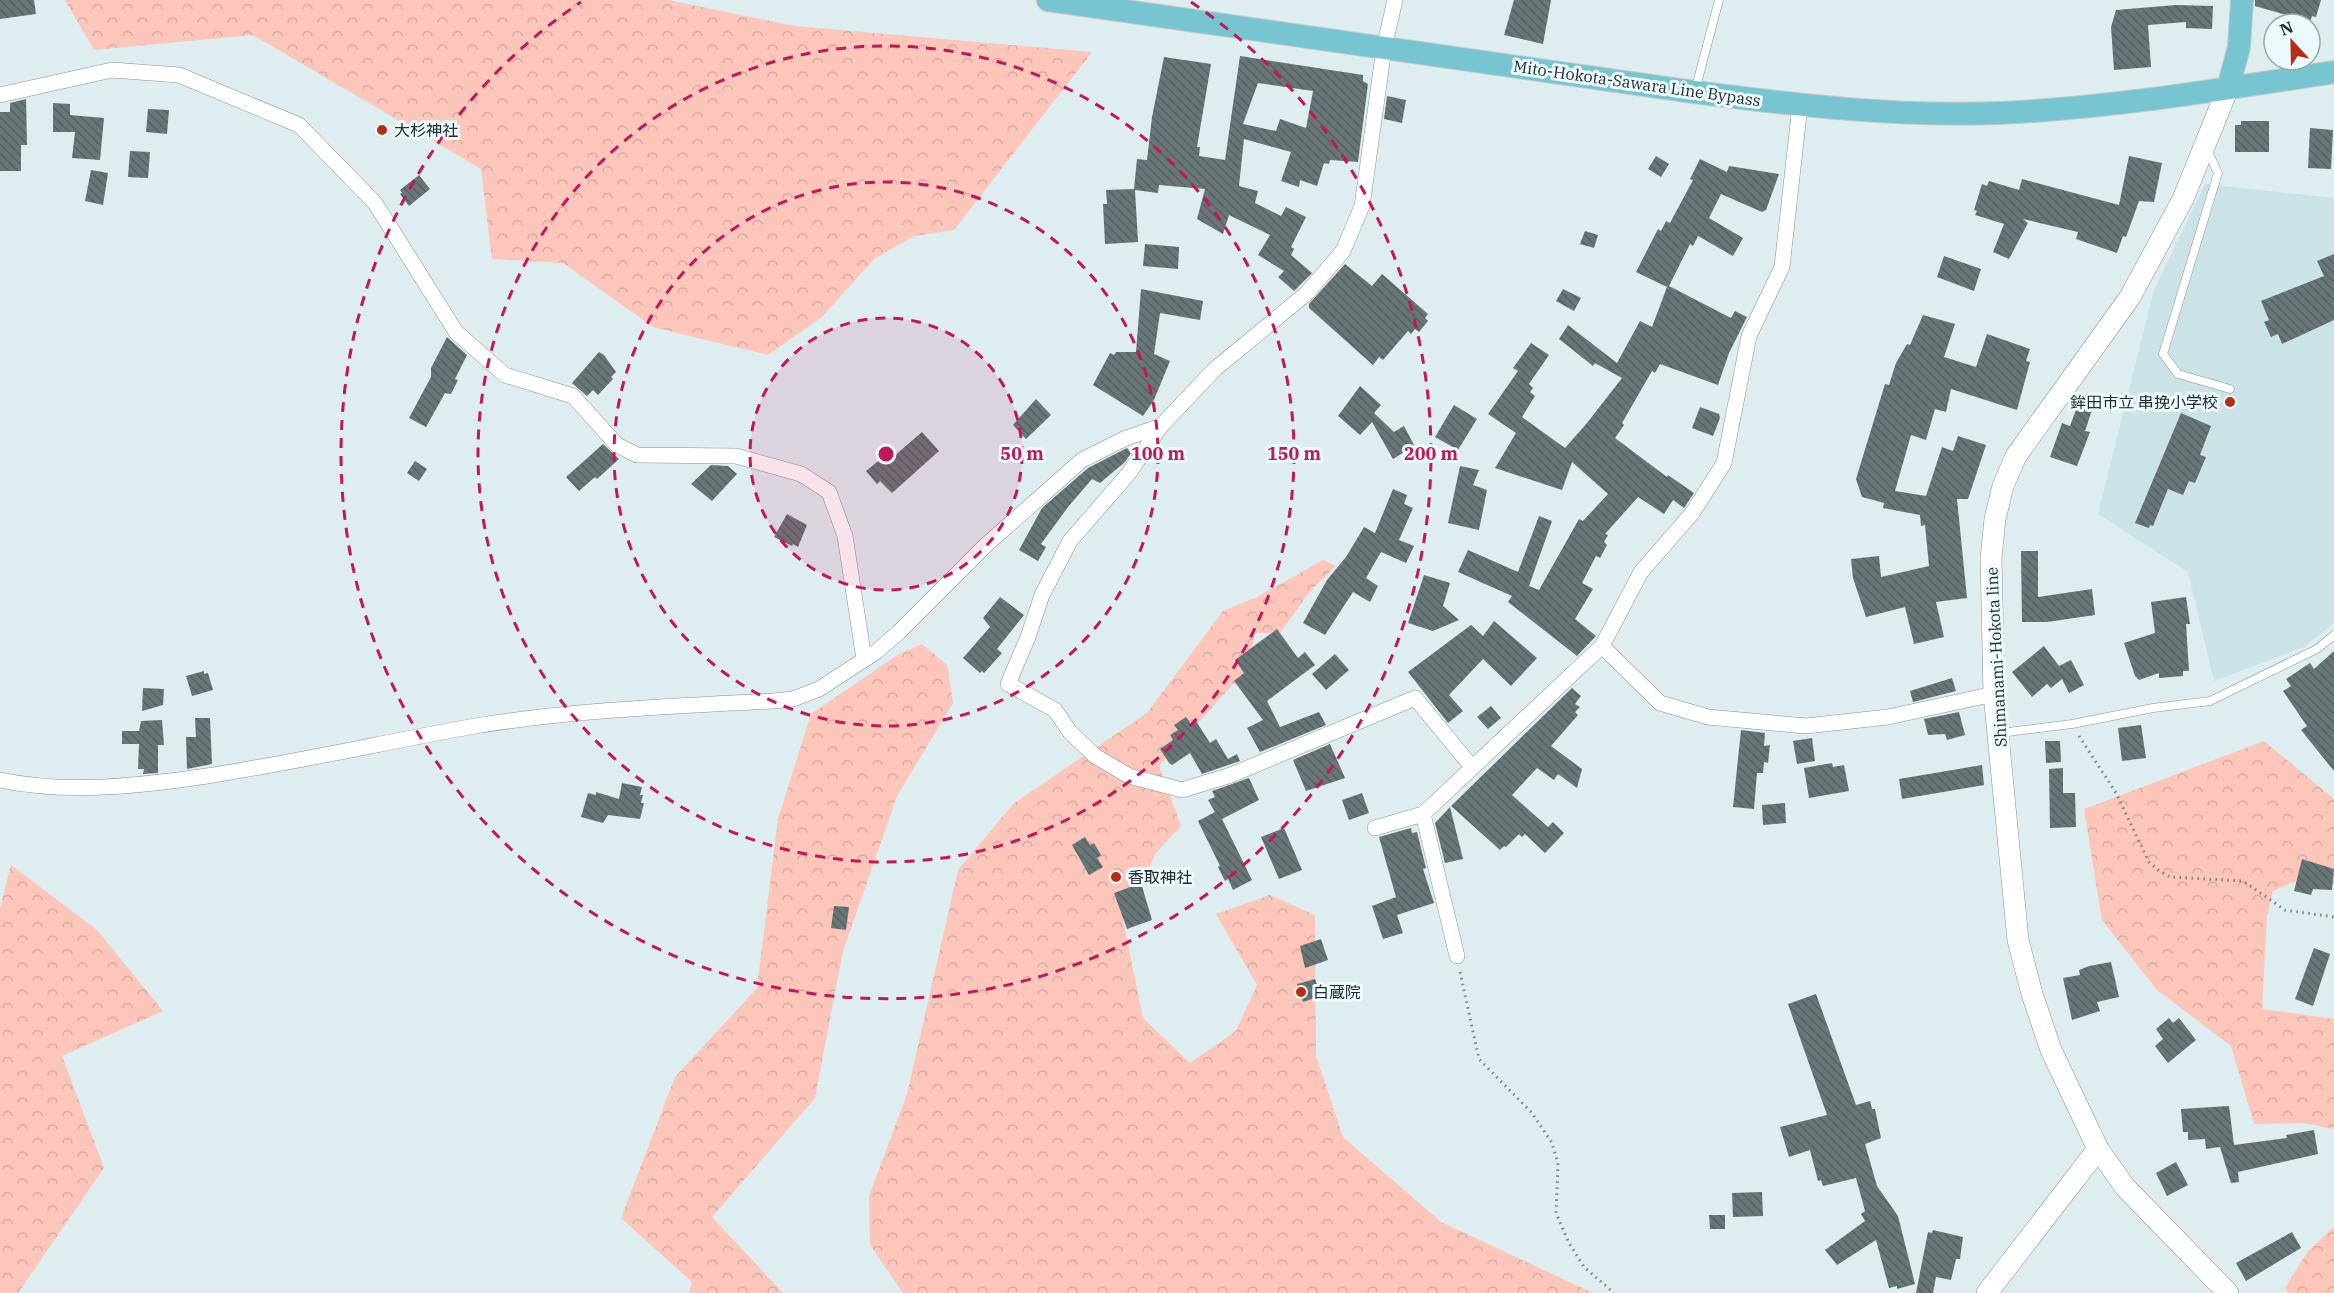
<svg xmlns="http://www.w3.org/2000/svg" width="2334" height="1293" viewBox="0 0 2334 1293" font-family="'IBM Plex Serif','Noto Sans JP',serif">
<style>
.built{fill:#cbe3e7}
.forest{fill:url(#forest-crowns)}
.building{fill:url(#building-back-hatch);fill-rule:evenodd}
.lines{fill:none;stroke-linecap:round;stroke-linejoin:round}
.lane-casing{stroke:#859396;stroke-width:9}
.street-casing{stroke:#859396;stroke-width:16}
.secondary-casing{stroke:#859396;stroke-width:22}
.primary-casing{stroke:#c6c8c8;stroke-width:24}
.path{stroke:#798284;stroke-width:3;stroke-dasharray:1.5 4.5;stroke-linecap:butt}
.lane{stroke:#fff;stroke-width:8}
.street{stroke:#fff;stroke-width:15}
.secondary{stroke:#fff;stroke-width:21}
.primary{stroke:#76c5d0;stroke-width:22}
.ring{fill:none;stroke:#c2185b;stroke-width:3;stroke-dasharray:10 8}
.poi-dot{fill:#b82c11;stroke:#ebfafd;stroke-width:2}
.labels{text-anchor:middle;stroke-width:6;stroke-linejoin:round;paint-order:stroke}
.street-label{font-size:16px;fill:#252a2b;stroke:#ebfafd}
.poi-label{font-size:16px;fill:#252a2b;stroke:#ebfafd;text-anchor:start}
.centre{fill:#c2185b;stroke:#ebfafd;stroke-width:3}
.ring-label{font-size:18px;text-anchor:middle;font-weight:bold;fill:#c2185b;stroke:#ebfafd;stroke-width:6;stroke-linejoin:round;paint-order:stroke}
</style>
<defs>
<pattern id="forest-crowns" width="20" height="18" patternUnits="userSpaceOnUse" patternTransform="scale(1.5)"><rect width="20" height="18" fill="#fcc6bb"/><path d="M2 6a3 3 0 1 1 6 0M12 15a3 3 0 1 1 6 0" fill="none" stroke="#d8aaa1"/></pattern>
<pattern id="building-back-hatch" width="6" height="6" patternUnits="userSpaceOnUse" patternTransform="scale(1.5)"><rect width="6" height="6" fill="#697678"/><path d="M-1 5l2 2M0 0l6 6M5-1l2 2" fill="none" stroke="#566163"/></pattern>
</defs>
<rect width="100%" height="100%" fill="#deedef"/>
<path class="built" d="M2205,184L2334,198V623L2304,647L2214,681L2188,572L2098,514L2154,290Z"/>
<g class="forest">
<path d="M65,0H668L795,26L1092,52L954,230L914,236L874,259L822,317L768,355L653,327L563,263L492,259L481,169L253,35L94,50Z"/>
<path d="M1323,560L1336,566L1311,590L1280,633H1255L1247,669L1159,766L1181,826L1156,853L1123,920L1143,1018L1190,1063L1236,1031L1257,985L1216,914L1270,895L1315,915L1316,1056L1343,1137L1441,1222L1593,1293H903L870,1245L869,1196L907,1094L958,870L1013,804L1147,713L1223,611L1257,597Z"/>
<path d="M922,644L947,665L953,703L897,796L843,951L815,1098L712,1217L783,1293H689L692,1282L621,1218L675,1077L757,988L778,819L811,714L899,654Z"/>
<path d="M2264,741L2334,799V884L2299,880L2273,891L2267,916L2262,1009L2334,1019V1129L2303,1123L2254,1124L2231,1046L2157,990L2102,920L2084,809Z"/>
<path d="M11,865L97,930L163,1011L62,1056L104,1168L18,1293H0V908Z"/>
<path d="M2334,1227V1293H2289L2285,1288L2308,1251Z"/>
</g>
<g class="building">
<path d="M0,0H34L36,14L0,19Z"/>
<path d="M1514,0H1551L1543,44L1504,35Z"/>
<path d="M2255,0H2321L2316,17L2312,16L2310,22L2255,6Z"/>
<path d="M2176,5L2213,6L2212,29L2186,28V22L2148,25L2151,67L2114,70L2111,27L2116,10Z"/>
<path d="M1240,56L1363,75V81L1368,84L1358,162L1330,160L1329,164L1324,163L1317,186L1300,180L1299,187L1281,181L1291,152L1244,139L1239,186L1258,191L1255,203L1281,216L1286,207L1306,217L1291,247L1294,249L1291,255L1312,273L1294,291L1278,277L1284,271L1258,255L1270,235L1229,215L1223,234L1197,219L1205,189L1159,185L1158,193L1135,190L1138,242L1105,244L1103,204H1107L1106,190L1134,189L1137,159L1147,160L1152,117L1164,57L1211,64L1197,147H1200L1199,156L1225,160ZM1258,83L1313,91L1306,128L1280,119L1276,131L1243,124Z"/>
<path d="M1387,96L1406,100L1402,123L1384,119Z"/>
<path d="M26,99L27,145H21V171H0V112H10V103Z"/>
<path d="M53,103L70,104V115L104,118L100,160L72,158L75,132H53Z"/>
<path d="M148,109L169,110L167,134L146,132Z"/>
<path d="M2241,121H2269V152H2235V125H2241Z"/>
<path d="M2310,128L2333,130L2331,169L2308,168Z"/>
<path d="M130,151L150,152L148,178L128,177Z"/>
<path d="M1656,156L1669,164L1661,177L1648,169Z"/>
<path d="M2129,156L2162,163L2154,202L2139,201L2126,237L2123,236L2117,253L2076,239L2078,232L2023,219L2028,223L2009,259L1993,252L2004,224L1975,215L1977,211L1974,210L1982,184L1987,186L1989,181L2019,190L2022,179L2119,205Z"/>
<path d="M1700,159L1727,172L1729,166L1779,174L1766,210L1762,212L1721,194L1709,218L1743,238L1733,256L1698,236L1693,246L1690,244L1669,286L1731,318L1735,311L1747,317L1729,353L1718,385L1660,364L1655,373L1652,371L1622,423L1624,425L1615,438L1667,477L1668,475L1694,493L1684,508L1673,500L1664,514L1638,497L1605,534L1608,535L1604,542L1607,545L1600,558L1596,556L1582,583L1593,589L1575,619L1596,636L1577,656L1508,602L1512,596L1458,572L1468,550L1518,572L1539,516L1552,521L1529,586L1539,590L1579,519L1583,521L1608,494L1572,462L1562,490L1495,468L1516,433L1488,414L1518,371L1513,368L1531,343L1549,355L1529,384L1533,388L1530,392L1535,396L1522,417L1565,448L1587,423L1622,378L1595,363L1593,366L1559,339L1568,325L1617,363L1640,321L1652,327L1667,287L1636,272L1658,229L1661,231L1666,221L1670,223L1693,180L1690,179Z"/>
<path d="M91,170L108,173L103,205L85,201Z"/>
<path d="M419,175L430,189L409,206L400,194L402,193L400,190Z"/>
<path d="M1585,231L1598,235L1594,248L1580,244Z"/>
<path d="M1145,244L1179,247L1178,269L1143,266Z"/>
<path d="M2334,254V320L2282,344L2278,334L2271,337L2264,322L2269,320L2261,301L2324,276L2317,261Z"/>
<path d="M1944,256L1981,269L1974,291L1937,277Z"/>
<path d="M1345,264L1372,286L1382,274L1428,314L1425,318L1428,321L1419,332L1415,329L1411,334L1408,331L1383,360L1379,357L1373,365L1309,308V304Z"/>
<path d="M1141,289L1203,301L1200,320L1160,313L1154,354L1170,361L1154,400L1143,416L1093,385L1110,353L1114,355L1116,352H1136Z"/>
<path d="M1563,289L1581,298L1574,311L1556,301Z"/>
<path d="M1923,315L1955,324L1944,357L1976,367L1987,334L2030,349L2026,361L2030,362L2017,410L1951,389L1946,412L1935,409L1926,440L1911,435L1895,491L1926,496L1942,447L1953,451L1958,436L1986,445L1968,499H1957L1967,598L1936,602L1944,637L1914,644L1905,607L1866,617L1853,578L1851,559L1879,556L1881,577L1929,566L1925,525L1921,526L1920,515L1883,508L1884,503L1862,497L1856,479L1885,384L1889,385L1896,363L1907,344L1910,345Z"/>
<path d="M447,337L467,355L455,379L458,380L451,394L445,393L426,427L409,418L431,377V368Z"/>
<path d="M599,352L604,355L616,372L611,377L613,379L598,395L593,390L587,396L572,383Z"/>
<path d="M1360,386L1381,405L1374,413L1394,432L1404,426L1414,445L1411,448L1393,459L1372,422L1360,435L1338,416Z"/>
<path d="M1036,399L1051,415L1026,439L1013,425Z"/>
<path d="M2080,399L2094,404L2085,431L2090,432L2077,466L2050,457L2062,423L2070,426Z"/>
<path d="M1454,405L1477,419L1458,450L1435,437Z"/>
<path d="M1700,407L1719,414L1720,418L1713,436L1692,428Z"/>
<path d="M2181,413L2211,426L2200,455L2206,457L2195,483L2189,481L2183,495L2168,489L2153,526L2150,525L2149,528L2135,523Z"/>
<path d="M922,432L939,451L892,493L880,481L877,484L866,471L882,458L886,463Z"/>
<path d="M603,444L619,459L597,479L595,477L579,491L566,477Z"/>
<path d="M1127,448L1131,453L1125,462L1100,483L1092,479L1068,507L1041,544L1046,547L1038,561L1019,550L1042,508L1088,468Z"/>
<path d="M415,461L427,469L419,481L407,473Z"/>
<path d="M711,465L728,466L737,474L712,501L691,484Z"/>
<path d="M1460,466L1479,470L1473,485L1487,490L1479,530L1448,523Z"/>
<path d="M1393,489L1407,495L1404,504L1413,508L1399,540L1414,546L1406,563L1381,552L1366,578L1378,586L1370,602L1353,592L1325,635L1303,623L1327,580L1346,557L1364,527L1375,533Z"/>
<path d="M787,514L807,525L798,547L793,544L792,546L774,537Z"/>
<path d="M2021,551H2038V597L2092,589L2095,615L2047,622H2022Z"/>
<path d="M1424,575L1450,583L1443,606L1459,620L1433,631L1408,623Z"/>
<path d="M1000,597L1024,615L997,649L1002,653L984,673L982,671L980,673L963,658L990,627L983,618Z"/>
<path d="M2186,597L2190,624H2186L2189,671H2183V676L2159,678V673L2139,680L2135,676L2124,643L2155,633L2151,602Z"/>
<path d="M1494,621L1537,658L1511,686L1483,659L1449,695L1463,711L1448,723L1408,672L1471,625L1483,636Z"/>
<path d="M1277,629L1298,658L1305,652L1315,665L1267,701L1280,727L1319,712L1326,725L1260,752L1247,728L1263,720L1234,681L1244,673L1235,660Z"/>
<path d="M2044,646L2059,666L2071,660L2084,685L2069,693L2062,679L2051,688L2047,684L2032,697L2012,672Z"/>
<path d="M2334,651V771L2301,730L2307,726L2283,691L2291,686L2286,679L2310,663L2314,669Z"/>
<path d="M1335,654L1349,670L1326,690L1312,674Z"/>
<path d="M204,671V674L208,673L213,690L192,696L186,676Z"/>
<path d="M1952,678L1956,691L1913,702L1910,691Z"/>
<path d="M143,688L164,689L163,705L142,711Z"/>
<path d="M1572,688L1581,696L1575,704L1580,707L1575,712L1578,715L1551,746L1582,769L1577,788L1558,774L1554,780L1537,768L1512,795L1548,827L1553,822L1564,833L1545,853L1525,834L1522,837L1519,834L1506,847L1504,846L1500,850L1451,806Z"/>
<path d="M1491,706L1501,718L1488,729L1477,717Z"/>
<path d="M1959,712L1965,735L1947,740L1945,734L1928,735L1924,719Z"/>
<path d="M1186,717L1191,724L1196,721L1210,743L1216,739L1228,759L1237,754L1240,761L1202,774L1190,753L1172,765L1169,763L1160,749L1173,740L1170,735L1178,730L1174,725Z"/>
<path d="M195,718H210L212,764L187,769L186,737H196Z"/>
<path d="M162,720L164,745H158V773L143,774L144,769H138L139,744H122V731H139L141,721Z"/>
<path d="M2141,725L2146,758L2122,761L2118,728Z"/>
<path d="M1741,730L1765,733L1764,746L1770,745L1768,763L1764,762L1763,773H1757L1754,809L1733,807Z"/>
<path d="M1812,738L1815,761L1797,764L1793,741Z"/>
<path d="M2045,741H2060L2061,762L2046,763Z"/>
<path d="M1330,744L1345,778L1306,791L1293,760Z"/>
<path d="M1832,763L1833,767L1844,765L1849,791L1809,798L1804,768Z"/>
<path d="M1982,765L1984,785L1902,799L1899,779Z"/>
<path d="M2063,768V793H2075L2076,827L2050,828L2049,769Z"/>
<path d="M1249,778L1259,800L1222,819L1252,880L1233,890L1228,879L1225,881L1218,867L1220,866L1198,821L1215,812L1208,800L1215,797L1212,791Z"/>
<path d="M622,783L642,787L640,795H643L641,803H644L640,819L608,815L603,823L581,817L588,793L596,795V792L619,799Z"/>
<path d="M1362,793L1369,813L1349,820L1342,800Z"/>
<path d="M1785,803L1786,823L1763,825L1762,805Z"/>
<path d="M1450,807L1463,859L1445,863L1435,823Z"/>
<path d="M1284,828L1302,870L1279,879L1261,837Z"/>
<path d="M1411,828L1412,833L1417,832L1426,868L1423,869L1434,903L1397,915L1403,933L1383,939L1372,906L1396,897L1379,837Z"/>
<path d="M1085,837L1090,845L1094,843L1101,855L1097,858L1103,867L1089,875L1072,845Z"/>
<path d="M2302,859L2334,869L2332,890L2313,889L2311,895L2294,891Z"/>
<path d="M1141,883L1152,920L1127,929L1114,893Z"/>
<path d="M834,906L849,907L846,930L831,928Z"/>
<path d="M1321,939L1328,960L1305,968L1300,946Z"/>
<path d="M2314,948L2330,954L2313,1006L2295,999Z"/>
<path d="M2111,962L2119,997L2097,1002L2100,1011L2072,1020L2063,978L2080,975L2079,970L2089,966Z"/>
<path d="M1315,979L1321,996L1303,1002L1297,984Z"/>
<path d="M1816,994L1856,1105L1870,1101L1872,1109H1875L1881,1138L1865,1144L1877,1186L1898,1216L1915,1284L1897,1289V1286L1889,1288L1876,1240L1837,1265L1825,1250L1865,1221L1861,1214L1865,1211L1856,1178L1823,1186L1821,1180L1818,1181L1810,1150L1789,1157L1780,1127L1827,1115L1788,1004Z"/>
<path d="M2169,1018L2173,1023L2179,1018L2196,1040L2168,1063L2155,1046L2163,1039L2156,1029Z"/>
<path d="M2229,1106L2234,1145L2287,1138L2286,1135L2314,1130L2318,1154L2238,1172L2239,1182L2231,1183L2220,1147L2206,1149L2205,1139L2188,1140V1132H2183L2181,1109Z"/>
<path d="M2176,1162L2188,1185L2167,1196L2156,1173Z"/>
<path d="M1762,1192L1763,1216L1733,1217L1732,1193Z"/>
<path d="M1709,1215H1725V1229H1710Z"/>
<path d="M1933,1230L1963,1237L1960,1259H1956L1951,1280L1936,1277L1933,1293H1916L1928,1232L1932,1233Z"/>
<path d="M2292,1232L2301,1248L2246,1281L2236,1263Z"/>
</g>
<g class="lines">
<defs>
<g id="lane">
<path d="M1695,91L1719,0"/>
<path d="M2207,149L2218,173L2163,354L2178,374L2230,389"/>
<path d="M2000,733L2072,724L2153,708L2210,701L2317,649L2334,635"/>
</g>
<g id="street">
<path d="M1395,0L1384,48L1362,206L1343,251L1307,293L1215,369L1161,426L1129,473L1070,541L1042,595L1028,637L1008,684L1055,710L1070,732L1095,756L1129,776L1182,790L1231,775L1415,698L1472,767"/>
<path d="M0,95L112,70L179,75L299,125L375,203L456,332L505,375L573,396L617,445L637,455L736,456L801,474L829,492L845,536L864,659"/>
<path d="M1602,646L1660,703L1708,717L1806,726L1888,717L1994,694"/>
<path d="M0,780C68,794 139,786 207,776C297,762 386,742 475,726C573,710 675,706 774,701L793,699L819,689L876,652L899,632L986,545L1082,460L1126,438L1161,426"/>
<path d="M1423,814L1457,956"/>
<path d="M1375,828L1423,814L1602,646L1641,572L1693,512L1724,463L1749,336L1782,267L1800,105"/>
</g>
<g id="secondary">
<path d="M1987,1293L2098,1149"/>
<path d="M2228,1293L2125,1187L2098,1149L2051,1050L2032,994L2018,940L1994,694L1991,558L1995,519L2003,486L2016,456L2130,297L2183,199L2228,88"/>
</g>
<g id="primary">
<path d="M1048,0L1694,92C1795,105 1897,117 1999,113C2112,108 2223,89 2334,72"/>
<path d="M2228,88L2239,47L2242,0"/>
</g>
</defs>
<use href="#lane" class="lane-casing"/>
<use href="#street" class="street-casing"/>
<use href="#secondary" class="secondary-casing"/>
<use href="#primary" class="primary-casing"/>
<g class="path">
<path d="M2079,736L2116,793L2149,862L2159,871L2170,877L2243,881L2285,910L2334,917"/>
<path d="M1460,972L1479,1059L1532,1113L1552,1143L1558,1163L1556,1213L1569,1243L1584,1267L1614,1293"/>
</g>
<use href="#lane" class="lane"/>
<use href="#street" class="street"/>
<use href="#secondary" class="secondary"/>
<use href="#primary" class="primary"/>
</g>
<circle cx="886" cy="454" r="136" fill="#c2185b" fill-opacity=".12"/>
<g class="ring">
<circle cx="886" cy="454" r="136"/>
<circle cx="886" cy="454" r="272"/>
<circle cx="886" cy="454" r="408"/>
<path d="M1191 2A545 545 0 1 1 581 2"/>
</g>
<g class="poi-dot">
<circle cx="382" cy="130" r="6"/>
<circle cx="2230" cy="402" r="6"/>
<circle cx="1116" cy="877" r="6"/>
<circle cx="1301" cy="992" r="6"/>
</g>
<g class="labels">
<g class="street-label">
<text transform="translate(1637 83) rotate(8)" y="6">Mito-Hokota-Sawara Line Bypass</text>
<text transform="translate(1996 657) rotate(-93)" y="6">Shimanami-Hokota line</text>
</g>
<g class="poi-label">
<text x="394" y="136">大杉神社</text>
<text x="2218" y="408" text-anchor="end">鉾田市立 串挽小学校</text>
<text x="1128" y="883">香取神社</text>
<text x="1313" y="998">白蔵院</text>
</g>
</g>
<circle cx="886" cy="454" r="9" class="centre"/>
<g class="ring-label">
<text x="1022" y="460">50 m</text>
<text x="1158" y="460">100 m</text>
<text x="1294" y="460">150 m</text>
<text x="1431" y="460">200 m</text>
</g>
<g transform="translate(2292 42) rotate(338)"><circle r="28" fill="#ebfafd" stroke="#9ca7a9" stroke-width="1.5"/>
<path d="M0-4.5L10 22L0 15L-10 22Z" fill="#b82c11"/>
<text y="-9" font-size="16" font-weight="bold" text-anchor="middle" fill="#252a2b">N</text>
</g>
</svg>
